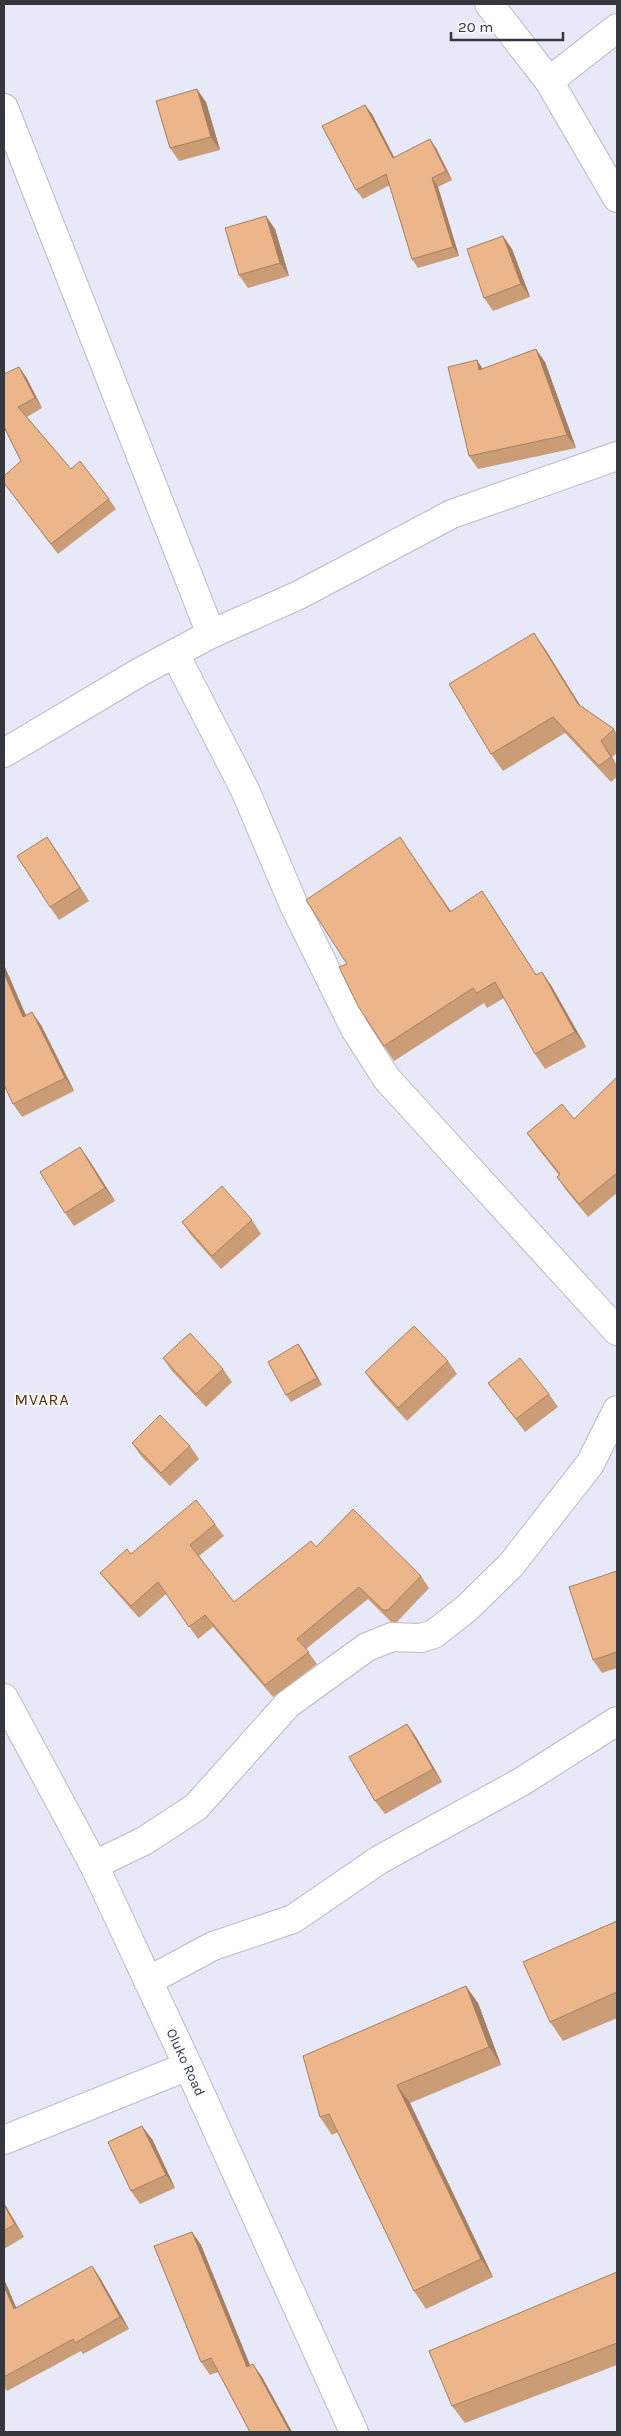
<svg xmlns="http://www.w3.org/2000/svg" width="621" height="2436" viewBox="0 0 621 2436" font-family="Karla,sans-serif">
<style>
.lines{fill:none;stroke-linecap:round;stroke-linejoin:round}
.minor-casing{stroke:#b8b9c9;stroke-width:30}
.secondary-casing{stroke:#b8b9c9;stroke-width:30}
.minor{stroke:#fff;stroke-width:28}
.secondary{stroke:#fff;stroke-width:28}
.wall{fill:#cb9d77}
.shaded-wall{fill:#a57f61}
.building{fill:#ecb68a;stroke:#a57f61}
.labels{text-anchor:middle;stroke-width:4;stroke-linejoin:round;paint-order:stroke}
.street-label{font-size:14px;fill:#36373d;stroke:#f6f7fd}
.quarter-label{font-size:16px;letter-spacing:1px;fill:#552c00;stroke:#f6f7fd}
</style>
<rect width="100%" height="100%" fill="#e7e9f9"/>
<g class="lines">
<defs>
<g id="minor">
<path d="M489,4L549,81L617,198"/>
<path d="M549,81L617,28"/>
<path d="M4,108L211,634"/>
<path d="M175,654L245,790L293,903L355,1029L387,1079L617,1331"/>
<path d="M4,753L140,672L211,634L299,595L452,514L617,456"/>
<path d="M94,1865L144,1841L196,1807L288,1704L367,1647L392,1637L421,1638L434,1634L467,1608L511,1565L590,1464L617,1410"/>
<path d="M148,1981L213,1946L293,1919L379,1860L521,1782L617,1721"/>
<path d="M4,2140L188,2066"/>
</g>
<path id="secondary" d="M4,1698L94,1865L188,2066L354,2432"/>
</defs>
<use href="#minor" class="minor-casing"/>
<use href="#secondary" class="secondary-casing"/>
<use href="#minor" class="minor"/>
<use href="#secondary" class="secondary"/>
</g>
<g class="wall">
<path d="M206,102L220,150L179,161L170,148Z"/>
<path d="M372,114L394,157L436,148L452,180L438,187L459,256L418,268L412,259L390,185L363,199L356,190Z"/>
<path d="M275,229L289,276L248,288L239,275Z"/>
<path d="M512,249L530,297L493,311L484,298Z"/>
<path d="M545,362L576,448L478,469L469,456L483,368Z"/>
<path d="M19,367L26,377L42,408L27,417L71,469L109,499L116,509L58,554L4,483L21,461L4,427Z"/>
<path d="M545,649L580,706L614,729L617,734V753L612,757L617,766V777L611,782L565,733L503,771L491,754Z"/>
<path d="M47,837L89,901L59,920L50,907Z"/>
<path d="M400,837L451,911L492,906L536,975L542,972L552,987L586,1047L545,1069L535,1054L504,998L487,1008L484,1003L394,1061L384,1046L347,964Z"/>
<path d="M4,965L26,1015L41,1025L74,1091L22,1117L13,1104L4,1085Z"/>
<path d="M617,1077V1193L588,1217L566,1190L557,1177L559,1175L536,1146L527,1133L574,1119Z"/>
<path d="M80,1147L89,1160L115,1201L74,1226L65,1213Z"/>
<path d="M252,1220L261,1234L221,1269L191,1235L182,1222Z"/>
<path d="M298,1344L303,1351L322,1385L291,1402L286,1395Z"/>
<path d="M163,1358L223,1369L232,1382L206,1407L172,1371Z"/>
<path d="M448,1361L457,1374L407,1421L374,1385L365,1372Z"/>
<path d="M488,1383L549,1394L558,1407L525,1432Z"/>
<path d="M132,1443L190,1446L199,1459L170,1486L141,1456Z"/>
<path d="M215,1524L224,1536L199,1556L234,1602L316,1547L421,1576L429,1588L397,1622H391L368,1599L306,1649L317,1664L273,1697L213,1627L198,1639L166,1594L139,1618L109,1584L100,1573L131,1554Z"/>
<path d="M617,1571V1668L602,1673L593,1660Z"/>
<path d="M407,1724L416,1737L442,1782L385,1814L375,1801Z"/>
<path d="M617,1921V2018L563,2041L550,2022Z"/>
<path d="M478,2003L501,2065L410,2103L493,2277L426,2309L414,2291L338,2132L332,2135L320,2117Z"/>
<path d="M152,2139L175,2188L140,2204L131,2191Z"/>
<path d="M4,2203L24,2237L4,2249Z"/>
<path d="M192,2232L201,2245L250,2365L262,2377L292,2432H250L218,2372L210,2375L201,2362Z"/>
<path d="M92,2266L100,2278L129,2329L83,2354L81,2351L7,2391L4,2387V2279L16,2308Z"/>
<path d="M617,2272V2365L465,2423L452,2406Z"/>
</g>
<g class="shaded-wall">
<path d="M197,89L206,102L220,150L211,137Z"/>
<path d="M365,105L372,114L399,167L393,158Z"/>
<path d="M430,139L436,148L452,180L446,171Z"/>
<path d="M432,178L438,187L459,256L453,247Z"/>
<path d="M266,216L275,229L289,276L280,263Z"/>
<path d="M503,236L512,249L530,297L521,284Z"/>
<path d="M536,349L545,362L576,448L567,435Z"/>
<path d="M477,360L486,374L479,370Z"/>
<path d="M19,367L26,377L42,408L35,398Z"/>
<path d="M534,633L545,649L590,721L578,704Z"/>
<path d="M601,741L612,757L617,766L611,757Z"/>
<path d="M47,837L56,850L89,901L80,888Z"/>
<path d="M482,891L492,906L546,990L536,975Z"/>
<path d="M4,965L32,1030L23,1017L4,973Z"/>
<path d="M542,972L552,987L586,1047L575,1032Z"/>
<path d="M32,1012L41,1025L74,1091L65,1078Z"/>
<path d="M80,1147L89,1160L115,1201L105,1188Z"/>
<path d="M298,1344L303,1351L322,1385L317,1378Z"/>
<path d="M407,1724L416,1737L442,1782L433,1769Z"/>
<path d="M466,1986L478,2003L501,2065L489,2047Z"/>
<path d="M397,2085L410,2103L493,2277L481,2259Z"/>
<path d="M142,2126L152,2139L175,2188L166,2175Z"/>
<path d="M4,2203L24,2237L15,2224L4,2205Z"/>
<path d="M192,2232L201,2245L256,2380L247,2367Z"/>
<path d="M92,2266L100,2278L129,2329L120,2317Z"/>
<path d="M4,2279L22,2321L14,2309L4,2286Z"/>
<path d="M253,2364L262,2377L292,2432H290Z"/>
</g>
<g class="building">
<path d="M197,89L211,137L170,148L156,101Z"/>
<path d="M365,105L393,158L430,139L446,171L432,178L453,247L412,259L386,174L356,190L322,126Z"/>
<path d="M266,216L280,263L239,275L225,228Z"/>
<path d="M503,236L521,284L484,298L467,249Z"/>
<path d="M536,349L567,435L469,456L448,367L477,360L479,370Z"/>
<path d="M19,367L35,398L18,407L71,469L80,461L109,499L51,544L4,483V476L21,461L4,427V374Z"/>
<path d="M534,633L578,704L614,729L601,741L611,757L599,766L553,717L491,754L449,684Z"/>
<path d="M47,837L80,888L50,907L17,856Z"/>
<path d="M400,837L450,912L482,891L536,975L542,972L575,1032L535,1054L495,982L477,993L473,988L384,1046L358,1006L339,967L347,964L306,900Z"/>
<path d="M4,973L23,1017L32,1012L65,1078L13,1104L4,1085Z"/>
<path d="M617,1077V1173L579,1204L557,1177L560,1174L527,1133L562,1104L574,1119Z"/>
<path d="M80,1147L105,1188L65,1213L40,1172Z"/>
<path d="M222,1186L252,1220L212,1256L182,1222Z"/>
<path d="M414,1326L448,1361L398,1408L365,1372Z"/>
<path d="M190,1333L223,1369L196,1394L163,1358Z"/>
<path d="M298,1344L317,1378L286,1395L268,1362Z"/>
<path d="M520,1358L549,1394L516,1419L488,1383Z"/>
<path d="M160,1415L190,1446L161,1473L132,1443Z"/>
<path d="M196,1500L215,1524L190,1545L234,1602L311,1541L316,1547L353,1509L421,1576L388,1610H383L359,1587L297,1639L309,1652L265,1685L205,1615L189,1627L158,1582L131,1606L100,1573L127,1549L131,1554Z"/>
<path d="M617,1571V1652L593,1660L569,1587Z"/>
<path d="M407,1724L433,1769L375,1801L349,1757Z"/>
<path d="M617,1921V1992L550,2022L523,1962Z"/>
<path d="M466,1986L489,2047L397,2085L481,2259L414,2291L329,2114L320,2117L303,2056Z"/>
<path d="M142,2126L166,2175L131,2191L108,2142Z"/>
<path d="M4,2205L15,2224L4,2231Z"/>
<path d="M192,2232L247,2367L253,2364L290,2432H250L211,2358L201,2362L154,2246Z"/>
<path d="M92,2266L120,2317L75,2343L73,2339L4,2377V2286L14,2309Z"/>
<path d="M617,2272V2343L452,2406L429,2351Z"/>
</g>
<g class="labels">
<g class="street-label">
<text transform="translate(186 2062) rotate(65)" y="5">Oluko Road</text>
</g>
<g class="quarter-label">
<text x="42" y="1405">MVARA</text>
</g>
</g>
<rect width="621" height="2436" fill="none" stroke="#36373d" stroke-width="10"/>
<path d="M451 32v8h112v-8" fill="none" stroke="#36373d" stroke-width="2.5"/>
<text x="458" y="32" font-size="15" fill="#36373d" stroke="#f6f7fd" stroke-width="4" paint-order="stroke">20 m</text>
</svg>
